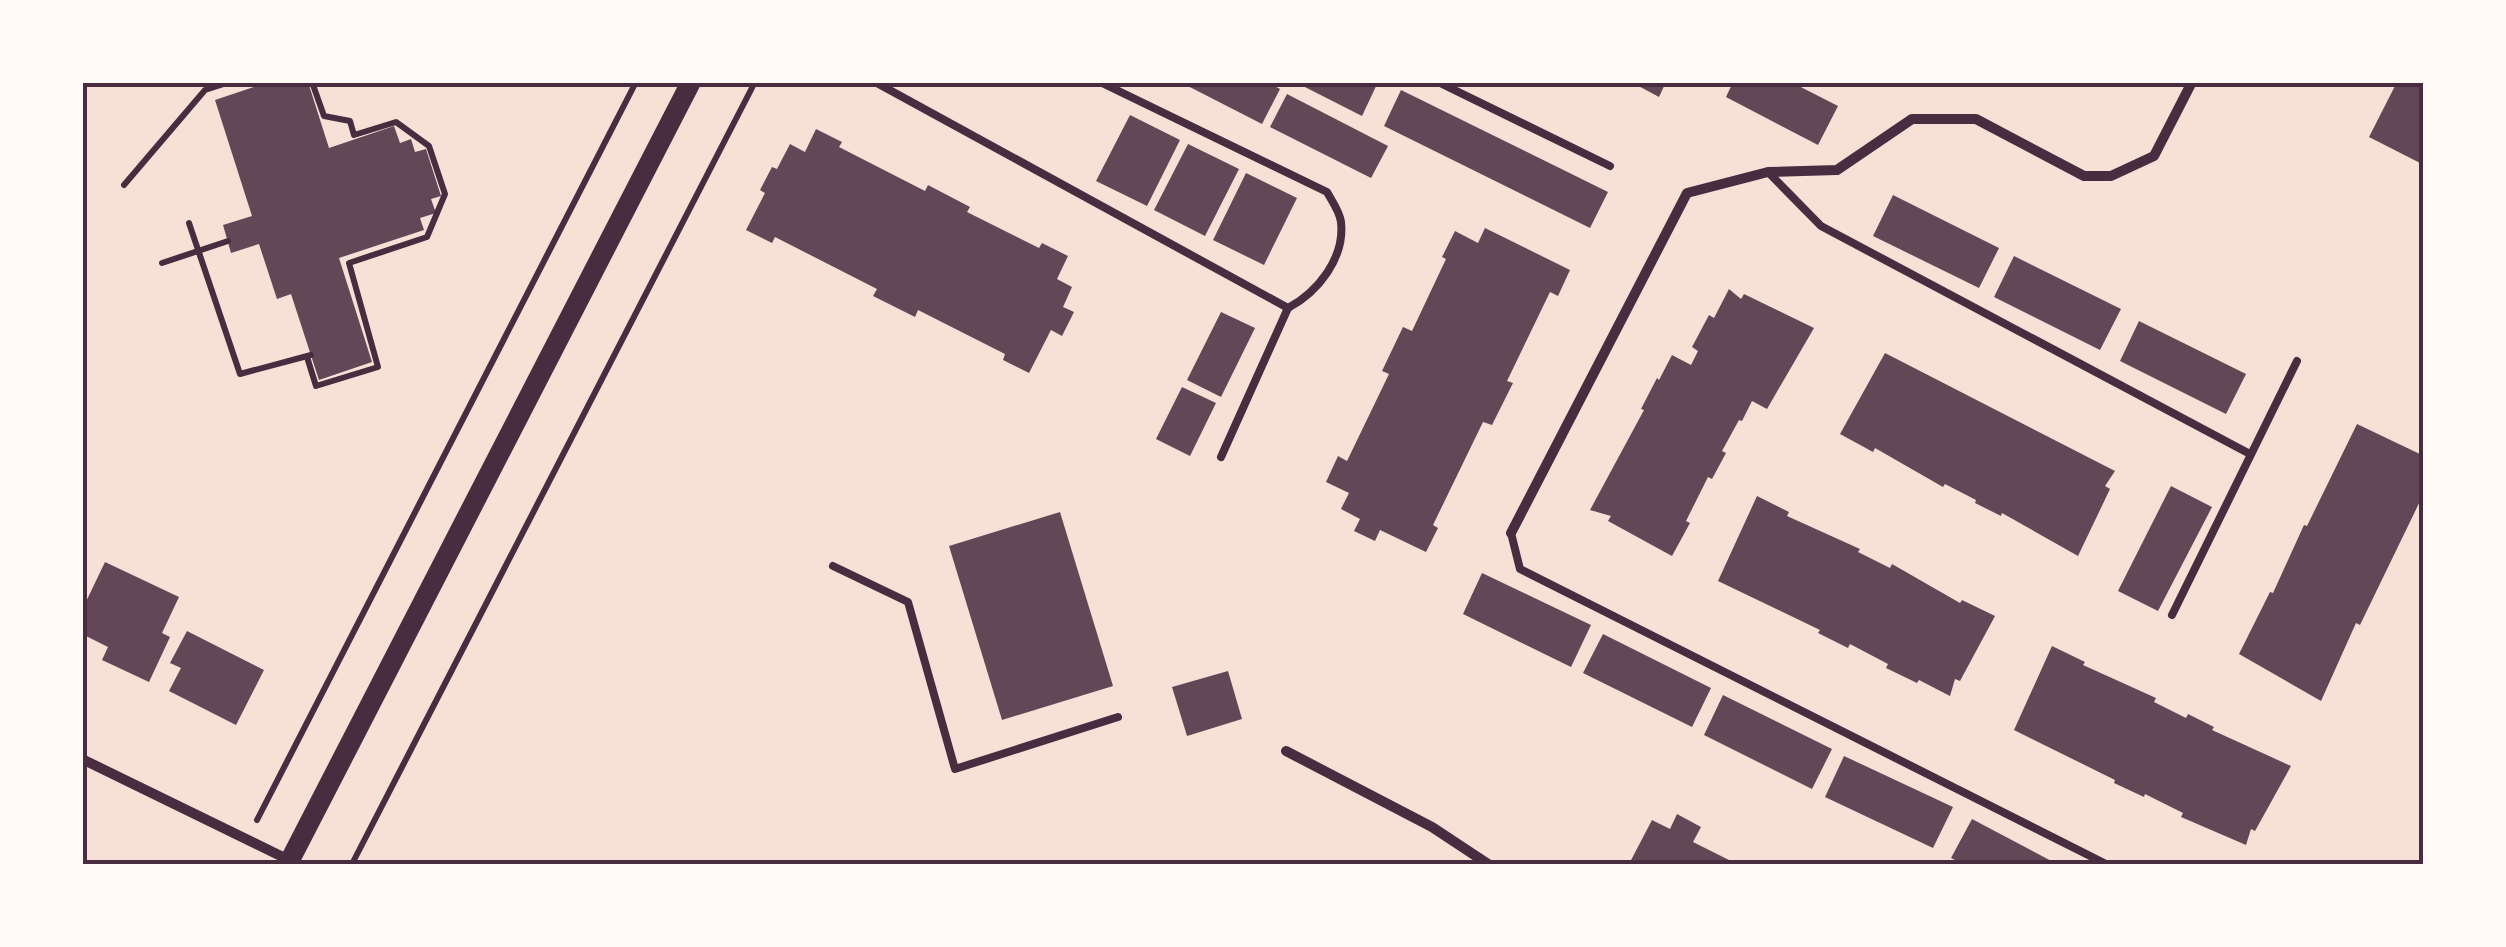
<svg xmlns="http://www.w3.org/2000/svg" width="2506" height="947" viewBox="0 0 2506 947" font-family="Mulish,sans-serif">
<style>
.building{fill:#644757}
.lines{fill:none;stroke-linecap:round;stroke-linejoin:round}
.path{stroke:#4a2c40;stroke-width:6}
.service{stroke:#4a2c40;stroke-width:8}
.minor{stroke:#4a2c40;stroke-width:10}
.secondary{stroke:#4a2c40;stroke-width:20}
.neatline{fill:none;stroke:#4a2c40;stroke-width:4}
</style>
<rect width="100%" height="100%" fill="#f7e1d7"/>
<g class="building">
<path d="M269,82H308L329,148L394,126L400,143L411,139L415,152L426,149L441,196L431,199L436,213L420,218L424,230L339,258L372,362L319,380L291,294L277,299L259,244L231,253L223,225L252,216L215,100Z"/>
<path d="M1180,82H1267L1280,89L1262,124Z"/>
<path d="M1295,82H1378L1362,116Z"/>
<path d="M1631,82H1666L1659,97Z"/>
<path d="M1733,82H1791L1838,106L1818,145L1726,97Z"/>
<path d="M2397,82H2424V165L2369,137Z"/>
<path d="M1401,90L1608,192L1590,228L1384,126Z"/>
<path d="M1287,94L1388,146L1371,178L1270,127Z"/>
<path d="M1130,115L1180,140L1147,206L1096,181Z"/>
<path d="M816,129L842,142L839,147L925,191L928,185L970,207L967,212L1039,248L1042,243L1068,256L1057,279L1072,287L1063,307L1074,312L1062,336L1051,330L1029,373L1003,360L1005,354L918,310L915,317L873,296L877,289L775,237L772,243L746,230L765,193L760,190L772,167L777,169L790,144L805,152Z"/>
<path d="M1188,144L1239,169L1205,236L1154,210Z"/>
<path d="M1246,173L1297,198L1264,265L1213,240Z"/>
<path d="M1893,195L1999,248L1979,288L1873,236Z"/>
<path d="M1485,228L1570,270L1558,296L1550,292L1507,381L1513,383L1492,425L1483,422L1433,525L1438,528L1426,552L1380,530L1375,541L1354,531L1360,519L1341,509L1349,493L1326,482L1338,456L1347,461L1389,374L1382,371L1403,327L1412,331L1446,259L1442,257L1455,231L1478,243Z"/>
<path d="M2014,256L2121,309L2100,350L1994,297Z"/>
<path d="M1729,289L1741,299L1744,294L1814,328L1767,409L1752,401L1742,421L1739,420L1722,451L1726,453L1712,479L1708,477L1686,521L1690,523L1672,556L1608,521L1611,516L1590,510L1644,410L1641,409L1657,378L1659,380L1672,355L1691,365L1698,351L1692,347L1709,315L1714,318Z"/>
<path d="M1221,312L1255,328L1221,397L1187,380Z"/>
<path d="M2139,321L2246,374L2226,414L2120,361Z"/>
<path d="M1885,353L2115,471L2105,486L2110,489L2078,556L2002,513L2001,516L1975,503L1976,500L1945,484L1943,487L1875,448L1873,452L1840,434Z"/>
<path d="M1182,387L1216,403L1190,456L1156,439Z"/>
<path d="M2357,424L2424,456V493L2360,625L2356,623L2321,701L2239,654L2270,592L2273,593L2304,525L2307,526Z"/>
<path d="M2171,486L2212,507L2158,611L2118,591Z"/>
<path d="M1757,496L1789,512L1787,516L1860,549L1858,552L1890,568L1892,564L1960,603L1962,600L1995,616L1960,681L1955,679L1950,696L1919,680L1917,683L1886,668L1888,664L1850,644L1848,648L1818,633L1820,630L1718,581Z"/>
<path d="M1060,512L1113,686L1002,720L949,546Z"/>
<path d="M105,562L179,597L162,633L170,637L149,682L102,660L108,647L82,634V610Z"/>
<path d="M1482,573L1591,625L1571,667L1463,614Z"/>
<path d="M187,631L264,670L236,725L169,691L181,668L170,663Z"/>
<path d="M1603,634L1711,688L1692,727L1583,673Z"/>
<path d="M2052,646L2085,662L2083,665L2156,698L2154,702L2186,718L2188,714L2214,727L2212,730L2291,766L2255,831L2251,829L2246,845L2181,817L2183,813L2145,794L2144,797L2114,783L2115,780L2014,730Z"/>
<path d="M1228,671L1242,719L1187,736L1172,687Z"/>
<path d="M1723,695L1832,749L1812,789L1704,735Z"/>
<path d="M1844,756L1953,807L1933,848L1825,797Z"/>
<path d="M1677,814L1701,827L1693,842L1737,864H1629L1652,820L1670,829Z"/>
<path d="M1972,819L2057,864H1963L1951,858Z"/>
</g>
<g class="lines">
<g class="path">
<path d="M124,185L205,90L230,82"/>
<path d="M189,223L240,374L311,355"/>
<path d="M162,263L228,241"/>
<path d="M307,357L316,386L378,367L349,263L427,237L445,194L429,146L396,122L354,135L350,121L324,116L312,82"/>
<path d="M257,820L636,82"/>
<path d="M352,864L755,82"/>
</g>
<g class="service">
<path d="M875,82L1288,308C1318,292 1345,258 1341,222C1340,212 1332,201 1327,192L1100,82"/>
<path d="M1438,82L1610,166"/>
<path d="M1768,172L1821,226L2250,454"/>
<path d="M1221,457L1288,308"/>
<path d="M1511,533L1520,569L2106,864"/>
<path d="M833,566L908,602L955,769L1118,717"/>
<path d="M2172,615L2297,361"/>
</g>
<g class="minor">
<path d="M1511,533L1687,193L1768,172L1837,170L1912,119H1976L2084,176H2111L2154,156L2192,82"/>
<path d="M1286,751L1432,827L1488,864"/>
<path d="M82,759L289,860"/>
</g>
<path class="secondary" d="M288,864L691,82"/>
</g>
<rect width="2506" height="947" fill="none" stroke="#fffaf5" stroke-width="170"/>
<rect x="85" y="85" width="2336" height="777" class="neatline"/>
</svg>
